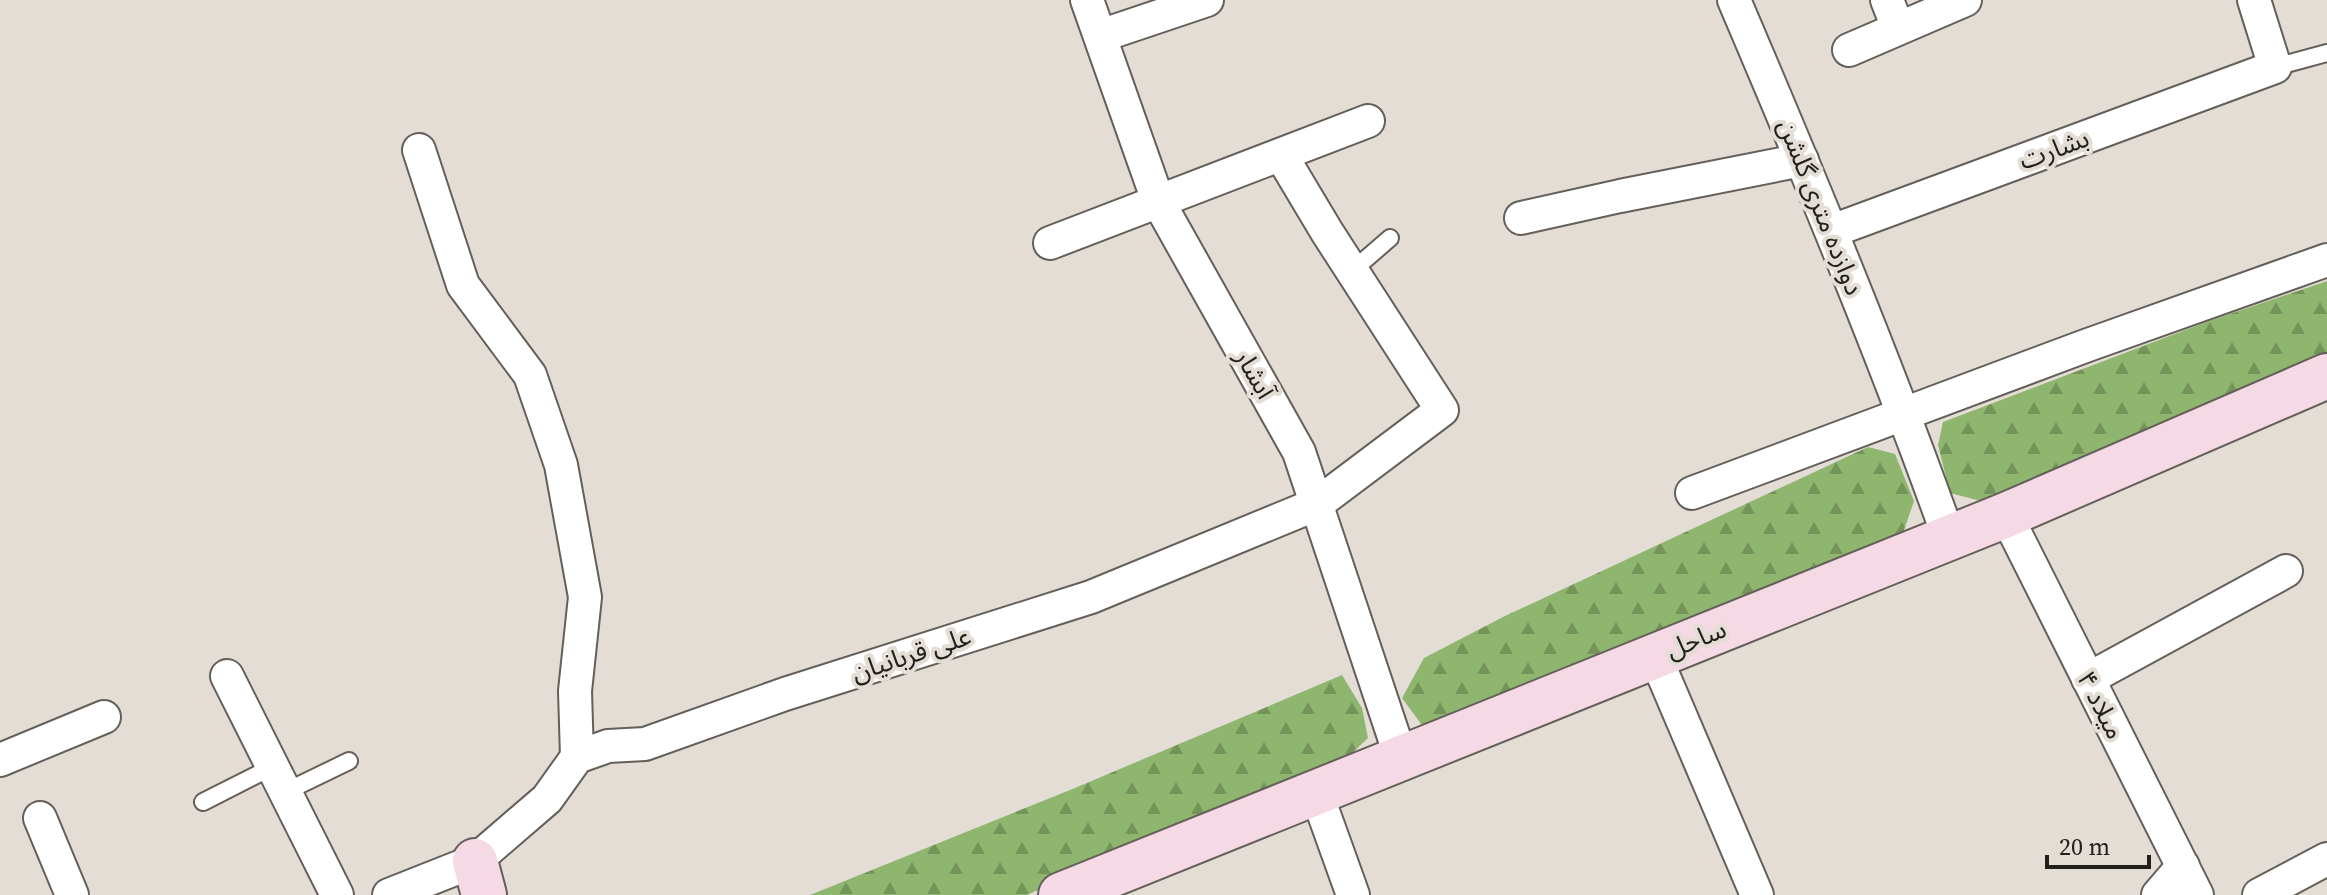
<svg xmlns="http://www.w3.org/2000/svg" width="2327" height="895" viewBox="0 0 2327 895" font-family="'Source Serif 4','Noto Sans Arabic',serif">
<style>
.forest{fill:url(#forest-firs)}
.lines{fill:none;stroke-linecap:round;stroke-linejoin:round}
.lane-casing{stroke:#655f5a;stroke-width:20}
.street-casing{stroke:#655f5a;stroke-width:36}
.secondary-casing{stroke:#655f5a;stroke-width:48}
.lane{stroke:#fff;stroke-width:16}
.street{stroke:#fff;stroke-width:32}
.secondary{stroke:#f5dae6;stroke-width:44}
.labels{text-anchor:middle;stroke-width:8;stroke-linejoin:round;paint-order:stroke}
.street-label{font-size:26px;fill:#22201d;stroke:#e3ddd6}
</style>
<defs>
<pattern id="forest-firs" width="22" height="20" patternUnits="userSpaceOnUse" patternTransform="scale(2)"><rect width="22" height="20" fill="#8fb66e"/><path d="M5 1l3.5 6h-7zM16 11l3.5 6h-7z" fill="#74945a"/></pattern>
</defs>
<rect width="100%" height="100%" fill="#e3ddd6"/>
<g class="forest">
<path d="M2327,281V357L1988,503L1950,493L1938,445L1943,422L2209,321Z"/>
<path d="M1868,447L1895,454L1914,501L1903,533L1424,728L1402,698L1424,658L1503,617Z"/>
<path d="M1342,675L1362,708L1368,738L1350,755L1182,824L1027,895H810L1075,788Z"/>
</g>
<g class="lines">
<defs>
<g id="lane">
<path d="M2275,67L2327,53"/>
<path d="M1352,271L1390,238"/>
<path d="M285,792L349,761"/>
<path d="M203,802L272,767"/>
</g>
<g id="street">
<path d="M1087,0L1158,201L1299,452L1401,758"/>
<path d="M1734,0C1810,178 1884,356 1949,538"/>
<path d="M1887,0L1898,28"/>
<path d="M1100,36L1207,0"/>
<path d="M1849,50L1965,0"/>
<path d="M419,150L463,285L530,375L561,465L585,597L575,691L577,757"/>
<path d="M1521,218L1620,196L1802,160"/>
<path d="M1832,231L2275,67L2254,0"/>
<path d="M1050,243L1368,121"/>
<path d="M1692,493L2088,345L2327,260"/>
<path d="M2006,515L2197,895"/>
<path d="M1655,656L1757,895"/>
<path d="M227,676L337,895"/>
<path d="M2088,679L2286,571"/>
<path d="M0,760L104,717"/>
<path d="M1316,792L1353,895"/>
<path d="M40,818L72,895"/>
<path d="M389,895L475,861L547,799L577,757L608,746L645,744L785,694L1091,597L1317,504L1442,410L1327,232L1281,155"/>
<path d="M2158,895L2183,866"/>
<path d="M2259,895L2327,859"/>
</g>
<g id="secondary">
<path d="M475,861L484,895"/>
<path d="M1061,895L2006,515L2327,376"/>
</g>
</defs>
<use href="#lane" class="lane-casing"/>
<use href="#street" class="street-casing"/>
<use href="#secondary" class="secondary-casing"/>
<use href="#lane" class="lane"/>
<use href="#street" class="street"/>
<use href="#secondary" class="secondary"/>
</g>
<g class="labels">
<g class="street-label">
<text transform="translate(2054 149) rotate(-20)" y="9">بشارت</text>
<text transform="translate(1821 207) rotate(68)" y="9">دوازده متری گلشن</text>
<text transform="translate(1255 374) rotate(60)" y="9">آبشار</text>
<text transform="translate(1696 639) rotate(-22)" y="9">ساحل</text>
<text transform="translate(911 654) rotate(-18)" y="9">علی قربانیان</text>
<text transform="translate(2101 705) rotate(63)" y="9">میلاد ۴</text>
</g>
</g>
<path d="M2047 855v12h102v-12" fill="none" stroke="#22201d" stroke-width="4"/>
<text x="2059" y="855" font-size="24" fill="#22201d" stroke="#e3ddd6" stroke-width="6" paint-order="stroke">20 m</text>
</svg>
